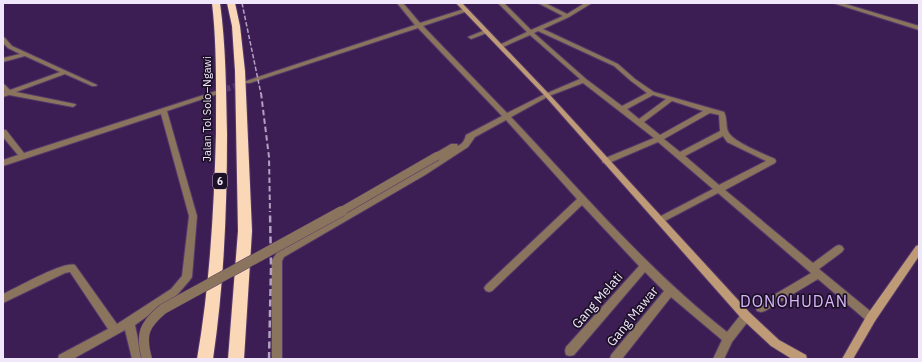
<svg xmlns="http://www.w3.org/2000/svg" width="922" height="362" viewBox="0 0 922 362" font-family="'IBM Plex Sans',sans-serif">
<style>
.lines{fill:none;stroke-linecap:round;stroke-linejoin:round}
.minor-tunnel{stroke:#573c6d;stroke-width:6;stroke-dasharray:6 3;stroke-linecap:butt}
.minor-casing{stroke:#553a6b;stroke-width:2}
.secondary-casing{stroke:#553a6b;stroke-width:2}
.motorway-casing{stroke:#553a6b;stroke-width:2}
.minor{fill:#8a745d;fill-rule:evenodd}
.secondary{fill:#be9b76;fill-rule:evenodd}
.motorway{fill:#fad8b7;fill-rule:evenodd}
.rail-far2{stroke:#b2a1c1;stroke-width:1.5;stroke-dasharray:4.5 2;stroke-linecap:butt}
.rail-far1{stroke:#b2a1c1;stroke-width:2;stroke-dasharray:5.5 3;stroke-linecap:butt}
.rail{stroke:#b2a1c1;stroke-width:2.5;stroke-dasharray:7 3.5;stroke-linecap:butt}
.minor-bridge-far1-casing{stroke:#553a6b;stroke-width:9;stroke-linecap:butt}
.minor-bridge-casing{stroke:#553a6b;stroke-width:11;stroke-linecap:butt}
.minor-bridge-far1{stroke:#8a745d;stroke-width:8}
.minor-bridge{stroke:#8a745d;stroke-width:10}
.labels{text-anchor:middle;stroke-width:3.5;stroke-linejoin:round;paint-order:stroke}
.shield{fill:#1d1128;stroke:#b1a7bc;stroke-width:1}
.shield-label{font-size:10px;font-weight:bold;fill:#f0e7fb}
.street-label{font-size:11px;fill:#f0e7fb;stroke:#1d1128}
.near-street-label{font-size:13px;fill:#f0e7fb;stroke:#1d1128}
.near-quarter-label{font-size:16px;letter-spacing:1px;fill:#d8b7f9;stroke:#1d1128}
</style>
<rect width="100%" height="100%" fill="#3c1e54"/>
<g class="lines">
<path class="minor-tunnel" d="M216,92L245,83"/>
<defs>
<g id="minor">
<path d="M397,3H403L420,23L464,9H468V11L423,26L507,113L545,94L580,79L530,35L503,47H499V45L527,32L498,3H504L531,30L563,16L538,3H545L567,14L585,3H592L569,17L543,29L618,64L635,79L654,92L724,112C728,119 725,127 729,133C734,142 764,154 775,159L776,161L775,163L725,190L813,263L836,246L839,245L842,246L844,249L842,252L819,269L875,315L876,318L875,321L871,323L867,321L818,279L765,311L761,312L757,311L756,308L757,305L811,273L718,193L663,222H657L656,220L657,218L713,189L658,142L609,163H603L602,161L603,159L654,138L583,83L549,96L511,117C581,191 647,269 727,332L742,313L746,311L750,313L751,316L750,319L732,342L724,359H713L722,340L671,297L622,359H610L611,355L664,291L645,272L574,355L570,356L566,355L565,351L566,347L639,266L582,205L492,291L489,292L486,291L484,288L486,285L577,199L506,120L475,137L468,147L425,175L284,257L282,261V359H272V260L278,251L419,171L440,158H434L433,156L434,154L451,144H457L458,146C464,142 464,141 466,135L502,116L418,28L250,83H246L245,82L246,81L415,25ZM538,31L614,66L631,81L647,93L622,106L586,79L534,33ZM653,95L666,99L639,119L627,109ZM672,101L703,111L660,135L644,122ZM710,113L719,115L720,131L680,152L664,139ZM723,136L727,142L766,161L719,185L685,156Z"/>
<path d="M833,3H842L919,26V30Z"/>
<path d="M485,30L488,32L487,33L471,39L468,37Z"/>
<path d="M3,37L5,38L12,46L97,85L96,86H92L65,74L16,92L75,104L76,105L73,107L9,95L3,97V93L5,92L3,90V84L5,85L10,90L60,72L25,56L3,62V58L20,54L8,48L3,43Z"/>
<path d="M216,91L218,92V94L167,111L197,216L192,277L190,280L177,295L135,325L142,359H132L125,330L73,359H58L59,355L108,329L70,272L65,273L3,303V294C17,288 63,261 75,265L117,324L171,289L182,276L189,216L161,114L3,166V160L18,155L3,137V130H6L24,153Z"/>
</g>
<g id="secondary">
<path d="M456,3H462L549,94L750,313L779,340L806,355L807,359H792L771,346L742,319L545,96Z"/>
<path d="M919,245V256L875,321L853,359H842L867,315L916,246Z"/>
</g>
<g id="motorway">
<path d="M212,3H220C226,47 226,90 227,134C227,209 224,284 213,359H197C210,284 214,209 216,133C216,89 217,46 212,3Z"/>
<path d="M227,3H235L240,26L245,71L252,231L244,359H228L238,231L235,71L232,26Z"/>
</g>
</defs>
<use href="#minor" class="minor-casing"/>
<use href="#secondary" class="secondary-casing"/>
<use href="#motorway" class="motorway-casing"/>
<use href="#minor" class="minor"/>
<use href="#secondary" class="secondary"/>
<use href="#motorway" class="motorway"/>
<path class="rail-far2" d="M242,3L261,94"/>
<path class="rail-far1" d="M261,93L269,157L270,212"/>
<path class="rail" d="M269,359L271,268L270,211"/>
<defs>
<path id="minor-bridge-far1" d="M340,212L437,156"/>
<path id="minor-bridge" d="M147,359C140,334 144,325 163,309L342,211"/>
</defs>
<use href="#minor-bridge-far1" class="minor-bridge-far1-casing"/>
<use href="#minor-bridge" class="minor-bridge-casing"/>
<use href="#minor-bridge-far1" class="minor-bridge-far1"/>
<use href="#minor-bridge" class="minor-bridge"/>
</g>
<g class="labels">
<rect class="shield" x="213" y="173" width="14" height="16" rx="3"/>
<g class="shield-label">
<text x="220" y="185">6</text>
</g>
<g class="street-label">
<text transform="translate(207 109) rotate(-90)" y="4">Jalan Tol Solo–Ngawi</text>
</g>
<g class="near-street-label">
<text transform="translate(597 300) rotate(-49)" y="5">Gang Melati</text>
<text transform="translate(632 316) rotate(-51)" y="5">Gang Mawar</text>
</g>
<g class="near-quarter-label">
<text x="794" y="307">DONOHUDAN</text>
</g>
</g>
<rect width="922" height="362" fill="none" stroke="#f0e7fb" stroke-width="8"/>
</svg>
